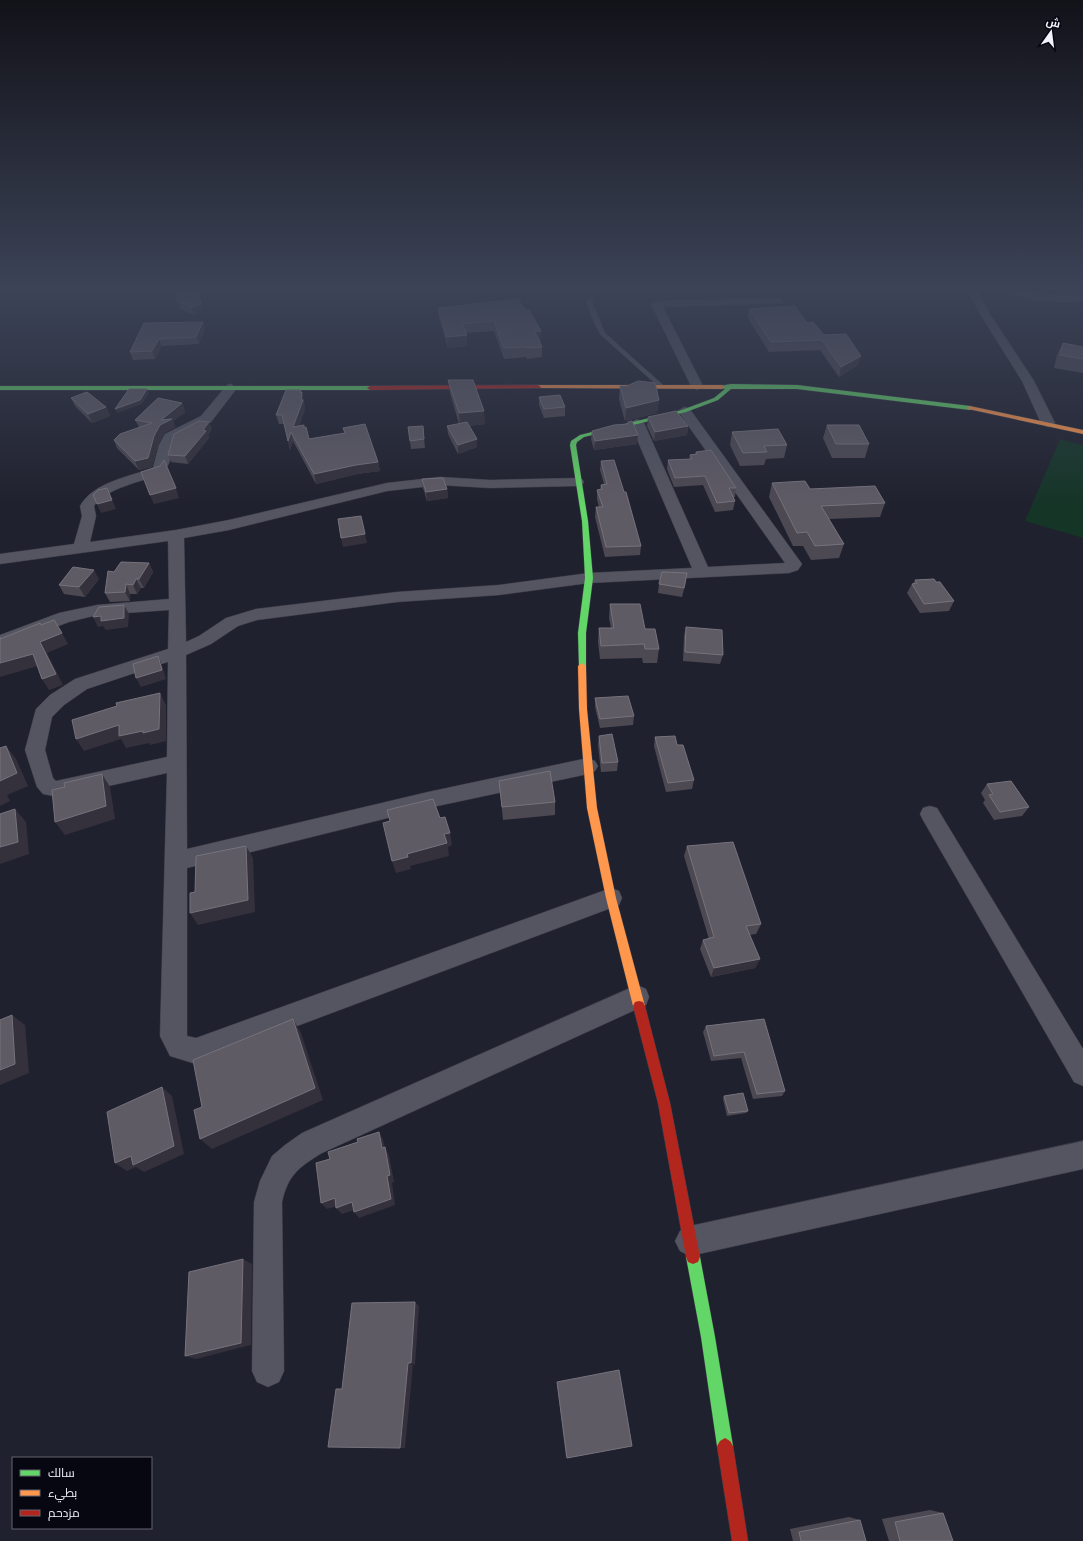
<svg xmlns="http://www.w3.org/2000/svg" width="1083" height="1541" viewBox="0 0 1083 1541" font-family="'Sofia Sans Condensed',Cairo,sans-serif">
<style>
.green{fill:#153527}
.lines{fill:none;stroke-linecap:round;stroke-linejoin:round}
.lane-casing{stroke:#3d3d48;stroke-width:1}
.street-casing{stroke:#3d3d48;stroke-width:1}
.fast-casing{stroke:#3d3d48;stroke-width:1}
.slow-casing{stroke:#3d3d48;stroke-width:1}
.jam-casing{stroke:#3d3d48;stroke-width:1}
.lane{fill:#545560;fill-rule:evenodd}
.street{fill:#545560;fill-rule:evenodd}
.fast{fill:#63d668;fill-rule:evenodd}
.slow{fill:#ff974d;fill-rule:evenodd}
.jam{fill:#b3261e;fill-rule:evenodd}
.wall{fill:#4d4953}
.shaded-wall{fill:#34313c}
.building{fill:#5f5b65;stroke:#76737d}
</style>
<rect width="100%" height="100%" fill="#20212e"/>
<path class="green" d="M1060,439L1083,445V538L1025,521Z"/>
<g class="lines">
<defs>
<path id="lane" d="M592,298L595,300L592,302L605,333L663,385V387H659L601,335L594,323L586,300Z"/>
<g id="street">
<path d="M968,291H978L990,314L1034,381L1055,423L1053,426L1048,427L1041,423L1022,381L980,314Z"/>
<path d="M1008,291C1033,291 1057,297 1083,295V301C1067,303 1020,303 1008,291Z"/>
<path d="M778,298L783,301L782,303L663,307L703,386L697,390L691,386L651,304L656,301Z"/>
<path d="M231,384L237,388L211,422L175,440L169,463L163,474C145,480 104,489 94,506L96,516L90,542L176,530L229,520L387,483L440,477L490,480L577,478L582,479L584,482L582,485L577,486L490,488L440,485L387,491L229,530L184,538L186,642L199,636L226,618L256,609L397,592L499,585L589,573L692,568L630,423L637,419L644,423L708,567L785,563L678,411L684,407L689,408L802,564L798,570L789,573L589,583L499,595L397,602L257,620L238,626L211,644L186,655L187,849L428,792L588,758L595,761L598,766L595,771L588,774L428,808L187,868V1036L196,1038L611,888L619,891L622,898L619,905L196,1064L170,1056L160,1036L167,773L59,797L43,794L37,787L25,750L36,709L50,695L75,679L168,649L169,610L97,615L69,622L0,648V635L59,613L97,605L169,599L168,541L0,564V554L74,544L82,516L80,506C94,482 128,477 153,468L159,445L165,434L201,416L227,385ZM168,662L167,757L56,781L53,778L45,750L52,717L64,705L87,689Z"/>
<path d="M930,806L937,808L1083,1049V1086L1074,1082L923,820L920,814L923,808Z"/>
<path d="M637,985L646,989L649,997L646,1005L322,1153C299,1167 288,1175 282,1202L284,1371L279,1382L268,1387L257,1382L252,1371L254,1202L260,1181L272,1156L285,1145L302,1133Z"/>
<path d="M1083,1141V1169L690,1256L680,1251L675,1241L680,1231L690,1226Z"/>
</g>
<g id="fast">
<path d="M731,384L797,385L970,406L973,408L970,410L797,389H731L718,400L686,412L584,437L577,442L576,445L588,521L593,578L586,633V666L585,668H579L578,633L585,578L582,521L570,445L571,441L580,435L682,410L714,398L725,389L720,388V386Z"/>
<path d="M0,386H370L373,388L370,390H0Z"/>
<path d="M693,1250L698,1252L700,1257L715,1337L733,1446L730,1451L725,1454L720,1451L717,1446L701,1337L686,1257L688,1252Z"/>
</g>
<g id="slow">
<path d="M538,385H722L725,387L722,389L536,388L535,387Z"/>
<path d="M970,406L1083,430V434L968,409L967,408Z"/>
<path d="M582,663L586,666L587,709L597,808L616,898L645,1006L643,1010L639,1011L635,1010L633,1006L606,898L587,808L579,709L578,666Z"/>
</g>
<g id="jam">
<path d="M538,385L541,387L540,388L370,390L367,388L370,386Z"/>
<path d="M639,1001L643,1002L645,1006L670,1103L700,1257L698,1262L693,1264L688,1262L686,1257L658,1103L633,1006L635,1002Z"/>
<path d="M725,1438L730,1441L733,1446L748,1541H732L717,1446L720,1441Z"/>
</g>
</defs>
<use href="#lane" class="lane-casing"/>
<use href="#street" class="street-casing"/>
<use href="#fast" class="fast-casing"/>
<use href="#slow" class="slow-casing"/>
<use href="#jam" class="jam-casing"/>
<use href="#lane" class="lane"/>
<use href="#street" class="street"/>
<use href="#fast" class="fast"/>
<use href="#slow" class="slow"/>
<use href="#jam" class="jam"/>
</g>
<g class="wall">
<path d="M518,299L541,341H540L542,347V357L527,359L526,357L504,359L494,331L466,333L467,335V346L448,348L439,318L438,308Z"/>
<path d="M177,301L203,312L194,315L180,309Z"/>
<path d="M749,309L807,323L824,335L858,365L839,377L820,350L769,352L748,318Z"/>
<path d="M144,323L205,329L199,344L162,346L155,359L133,360L130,352Z"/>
<path d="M1063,343L1083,347V373L1054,368L1057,355Z"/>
<path d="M448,380L485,424L469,426L477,439V447L458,454L448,434L447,426L459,424L450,393Z"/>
<path d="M620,386H627L659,400L657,413L625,421L619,399Z"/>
<path d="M302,393L304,401V403L305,409L299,426L304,428L309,439L345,433L343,428L378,462L380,471L357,474L316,484L293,441L290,450L284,424H279L276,415Z"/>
<path d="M539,397L565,407V416L544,418L539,405Z"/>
<path d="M71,398L106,407L110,416L92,423L75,406Z"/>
<path d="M182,403L185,412L173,421L175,427L164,433L158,445L152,467L139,470L117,448L114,440L139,427L135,420Z"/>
<path d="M648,417L688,426L687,435L654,441L647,426Z"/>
<path d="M628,422L637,444L594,450L591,439L592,431L627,424Z"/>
<path d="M827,425L869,444L865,458H832L823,438Z"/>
<path d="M423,426L425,448L411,449L408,427Z"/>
<path d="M212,429L208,435L209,438L188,464L171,462L168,455Z"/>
<path d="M732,432L787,445L784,458L766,459L764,465L740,466L730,445Z"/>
<path d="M696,452L736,488L735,497H733L735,501L733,510L715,512L703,485L674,487L667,469L668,460L689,459L690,455L695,454Z"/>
<path d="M601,461L624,492L641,546L640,555L605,557L595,517L596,507H599L597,499V490H600L601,485L604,484L600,470Z"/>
<path d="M422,479L447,489L448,498L427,501L423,488Z"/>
<path d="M772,483L810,489L885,503L880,517L829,519L844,544L839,558L811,560L803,546H793L769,497Z"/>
<path d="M149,563L153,572L144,588H141L137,594H130V601L110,602L105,593L114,572Z"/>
<path d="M99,579L85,597L64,594L59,585Z"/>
<path d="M915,580L936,582L954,601L949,611L920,613L907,593L912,584H913Z"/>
<path d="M686,582L682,597L658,593L659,584Z"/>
<path d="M610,604L645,629L659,649L657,663H643L642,658L600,659L598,642L599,628H611L609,618Z"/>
<path d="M686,627L723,655L720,664L683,661L684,636Z"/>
<path d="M595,698L634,716L633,725L600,728L595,707Z"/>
<path d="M599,736L618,762L617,771L601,772L598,745Z"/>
<path d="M655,737L677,745L694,780L692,789L666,792L654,746Z"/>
<path d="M499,781L555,802V815L503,820Z"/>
<path d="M987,784L1029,807L1022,816L994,820L983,803L985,800L981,793Z"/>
<path d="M687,846L761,924L756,934L749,935L760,959L755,968L711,977L700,949L703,940L709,939L684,856Z"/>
<path d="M764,1019L785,1091L782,1096L753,1099L741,1058L711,1061L703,1032L706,1026Z"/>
<path d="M724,1096L748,1111L746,1113L727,1116L723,1099Z"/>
<path d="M557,1382L567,1458L566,1457L557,1383Z"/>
<path d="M930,1510L943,1513L953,1541H889L882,1519Z"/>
<path d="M849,1517L860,1520L866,1541H793L790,1529Z"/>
</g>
<g class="shaded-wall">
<path d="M198,291L203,312L194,315L191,307Z"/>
<path d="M203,322L205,329L199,344L196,337Z"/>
<path d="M541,331V341L535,342V332Z"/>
<path d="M467,335V346L448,348L447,337Z"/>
<path d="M159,339L162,346L155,359L152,351Z"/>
<path d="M861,356L858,365L839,377L841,367Z"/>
<path d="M147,389L149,393L142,404L117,413L115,409Z"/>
<path d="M301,390L302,395V392L305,409L295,436L293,427Z"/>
<path d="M659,400L657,413L625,421L626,408Z"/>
<path d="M182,403L185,412L173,421L175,427L164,433L158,445L152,467L139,470L135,461L154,436L161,420Z"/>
<path d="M106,407L110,416L92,423L88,414Z"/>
<path d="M484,411L485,424L460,427L459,413Z"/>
<path d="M209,422L212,429L208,435L209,438L188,464L185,456Z"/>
<path d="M688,426L687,435L654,441L655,432Z"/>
<path d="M291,432L293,441L290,450L288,441Z"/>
<path d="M638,435L637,444L594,450L595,441Z"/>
<path d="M477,439V447L458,454V445Z"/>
<path d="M378,462L380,471L357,474L316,484L314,474L356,465Z"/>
<path d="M107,488L116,509L101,513L97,504Z"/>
<path d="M176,488L179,498L154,504L150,495Z"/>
<path d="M447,489L448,498L427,501L426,492Z"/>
<path d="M365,534L367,543L343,547L341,538Z"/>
<path d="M149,563L153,572L144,588L139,579Z"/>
<path d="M94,570L99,579L85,597L79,587Z"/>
<path d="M687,573L686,582L682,597L684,588Z"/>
<path d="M136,579L141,588L137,594L133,585Z"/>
<path d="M126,584L130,594V601L125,592Z"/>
<path d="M124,605L129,614L128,627L106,630L103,626L98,627L93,617Z"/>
<path d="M62,633L68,644L47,653L63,685L49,690L42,679L40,642Z"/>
<path d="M33,654L41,665L0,677V663Z"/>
<path d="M158,656L162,665L166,679L141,687L136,678Z"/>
<path d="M160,693L166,705V741L150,745L149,743L126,748L121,739L84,751L76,739L119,725Z"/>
<path d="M6,746L16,759L28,786L7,795L10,801L0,806V781Z"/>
<path d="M102,774L110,787L115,819L65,835L55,822Z"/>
<path d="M15,809L26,822L29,854L0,864V847Z"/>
<path d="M450,833L452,845L448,847L449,856L410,866L411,869L396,873L392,861L444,834Z"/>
<path d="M246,846L253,858L255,912L198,925L190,913Z"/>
<path d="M760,959L755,968L711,977L714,968Z"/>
<path d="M12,1015L25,1025L29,1073L0,1085V1070Z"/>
<path d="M293,1019L301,1033L323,1100L212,1149L200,1139Z"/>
<path d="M162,1087L172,1096L184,1154L144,1172L136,1167L127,1171L115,1163Z"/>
<path d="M379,1132L383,1140L385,1148L389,1155L394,1182L392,1183L395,1205L359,1218L354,1212L382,1148Z"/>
<path d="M335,1198L341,1205L327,1209L321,1203Z"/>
<path d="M352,1202L358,1209L342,1214L336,1208Z"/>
<path d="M243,1259L252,1264L251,1345L196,1359L185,1356Z"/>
<path d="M415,1302L419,1306L415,1365L411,1363Z"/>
<path d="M408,1363L413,1365L405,1448H400Z"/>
</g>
<g class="building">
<path d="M175,291H198L201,304L191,307L177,301Z"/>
<path d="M518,299L525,310H529L541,331L535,332L542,347L527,348L526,347L504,348L498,333L500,332H498L494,321L462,324L467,335L447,337L438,308Z"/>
<path d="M795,306L807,323L813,322L824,335L846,334L861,356L841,367L822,340L771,342L749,309Z"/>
<path d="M203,322L196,337L159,339L152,351L130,352L144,323Z"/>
<path d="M1063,343L1083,347V359L1060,355Z"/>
<path d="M448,380H473L484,411L459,413Z"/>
<path d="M638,381L655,383L659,400L626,408L620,386H627Z"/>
<path d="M129,389H147L140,400L115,409Z"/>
<path d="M286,390H301L300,393L302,392L301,400H303L293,427L304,425V428L306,427L309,439L345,433L343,428L365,424L378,462L356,465L314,474L291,432L288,441L282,415H276Z"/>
<path d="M87,392L106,407L88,414L71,398Z"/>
<path d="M560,395L565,407L544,409L539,397Z"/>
<path d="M158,398L182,403L161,420L172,419L160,425L154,436L148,458L135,461L114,440L120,434L152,423L135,420Z"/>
<path d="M676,411L688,426L655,432L648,417Z"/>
<path d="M199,421L209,422L203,430L206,431L185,456L168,455L174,434Z"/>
<path d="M632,421L638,435L595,441L592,431L614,425L628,424V422Z"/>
<path d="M467,422L477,439L458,445L447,426Z"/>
<path d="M827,425H859L869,444H836Z"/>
<path d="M423,426L424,439L410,441L408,427Z"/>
<path d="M778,429L787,445L764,446L767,452L743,453L732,432Z"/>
<path d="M711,450L736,488H729L735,501L717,503L705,476L675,478L668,460L692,459L690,455L697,454L696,452Z"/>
<path d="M164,460L176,488L150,495L141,472L160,466Z"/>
<path d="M614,460L624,492H626L641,546L606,547L596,507H603L597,490L602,489L601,485L607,484L601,461Z"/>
<path d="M443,478L447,489L426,492L422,479Z"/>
<path d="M805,481L810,489L875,486L885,503L821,506L844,544L815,546L807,532L797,533L772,483Z"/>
<path d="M107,488L112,500L97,504L93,495L98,490Z"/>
<path d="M361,516L365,534L341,538L338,519Z"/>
<path d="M121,562L149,563L139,579H136L133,585L126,584L125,592L105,593L108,571L114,572Z"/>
<path d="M73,567L94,570L79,587L59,585Z"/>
<path d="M662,572L687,573L684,588L659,584Z"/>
<path d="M934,579L936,582H940L954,601L924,604L912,584L917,583L915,580Z"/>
<path d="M610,604H640L645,629H655L659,649H645L644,644L601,646L599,628H614Z"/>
<path d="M124,605V618L101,621V616L93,617L99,607Z"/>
<path d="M54,620L62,633L40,642L56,674L42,679L33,654L0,663V637V639L40,623L41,625Z"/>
<path d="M686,627L722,630L723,655L685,652Z"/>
<path d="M158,656L162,670L136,678L133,664Z"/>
<path d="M160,693L159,729L143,733V731L119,736V725L76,739L72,720L117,706L116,703Z"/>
<path d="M628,696L634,716L600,719L595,698Z"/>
<path d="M612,734L618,762L602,763L599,736Z"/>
<path d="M675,736L677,745H683L694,780L668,783L655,737Z"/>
<path d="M6,746L17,773L0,781V748Z"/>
<path d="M550,771L555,802L502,807L499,781Z"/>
<path d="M102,774L106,806L55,822L52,790L65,787L64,783Z"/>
<path d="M1011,781L1029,807L1000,812L989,795L993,794L987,784Z"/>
<path d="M433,799L440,818L445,817L450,833L444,834L447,843L407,854L408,857L392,861L383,823L390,821L387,810Z"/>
<path d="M15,809L18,842L0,847V814Z"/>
<path d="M733,842L761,924L746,926L760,959L714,968L703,940L714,937L687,846Z"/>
<path d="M246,846L248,900L190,913V893L195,892L196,856Z"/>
<path d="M12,1015L15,1064L0,1070V1020Z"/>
<path d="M293,1019L315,1088L200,1139L194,1110L202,1107L193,1060Z"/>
<path d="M764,1019L785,1091L757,1094L744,1052L714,1056L706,1026Z"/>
<path d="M162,1087L174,1146L133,1165L131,1156L115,1163L107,1112Z"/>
<path d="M743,1093L748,1111L729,1113L724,1096Z"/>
<path d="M379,1132L382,1148L385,1147L390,1175L387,1176L391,1199L354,1212L352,1202L336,1208L335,1198L321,1203L316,1163L330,1159L328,1152L358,1142L357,1139Z"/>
<path d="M243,1259L241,1343L185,1356L189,1272Z"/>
<path d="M415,1302L411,1363H408L400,1448L328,1447L336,1389H342L352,1303Z"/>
<path d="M619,1370L632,1446L567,1458L557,1382Z"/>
<path d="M943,1513L953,1541H900L895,1522Z"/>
<path d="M860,1520L866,1541H801L799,1532Z"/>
</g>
<linearGradient id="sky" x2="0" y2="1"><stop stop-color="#121219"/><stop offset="0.57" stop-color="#3c4357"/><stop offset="1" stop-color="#3c4357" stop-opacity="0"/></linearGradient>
<rect width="1083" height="507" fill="url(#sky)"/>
<rect x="12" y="1457" width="140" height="72" fill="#070712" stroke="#656570"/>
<rect x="20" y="1470" width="20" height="6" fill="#63d668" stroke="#656570"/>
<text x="48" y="1477" font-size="12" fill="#f2f3fe">سالك</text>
<rect x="20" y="1490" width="20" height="6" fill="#ff974d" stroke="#656570"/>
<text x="48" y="1497" font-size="12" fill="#f2f3fe">بطيء</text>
<rect x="20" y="1510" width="20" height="6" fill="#b3261e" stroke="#656570"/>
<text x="48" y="1517" font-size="12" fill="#f2f3fe">مزدحم</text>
<g transform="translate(1051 32) rotate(14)" stroke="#070712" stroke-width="3" paint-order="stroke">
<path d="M0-3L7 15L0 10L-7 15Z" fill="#f2f3fe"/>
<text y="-6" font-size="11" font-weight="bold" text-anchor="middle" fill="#f2f3fe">ش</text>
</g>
</svg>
